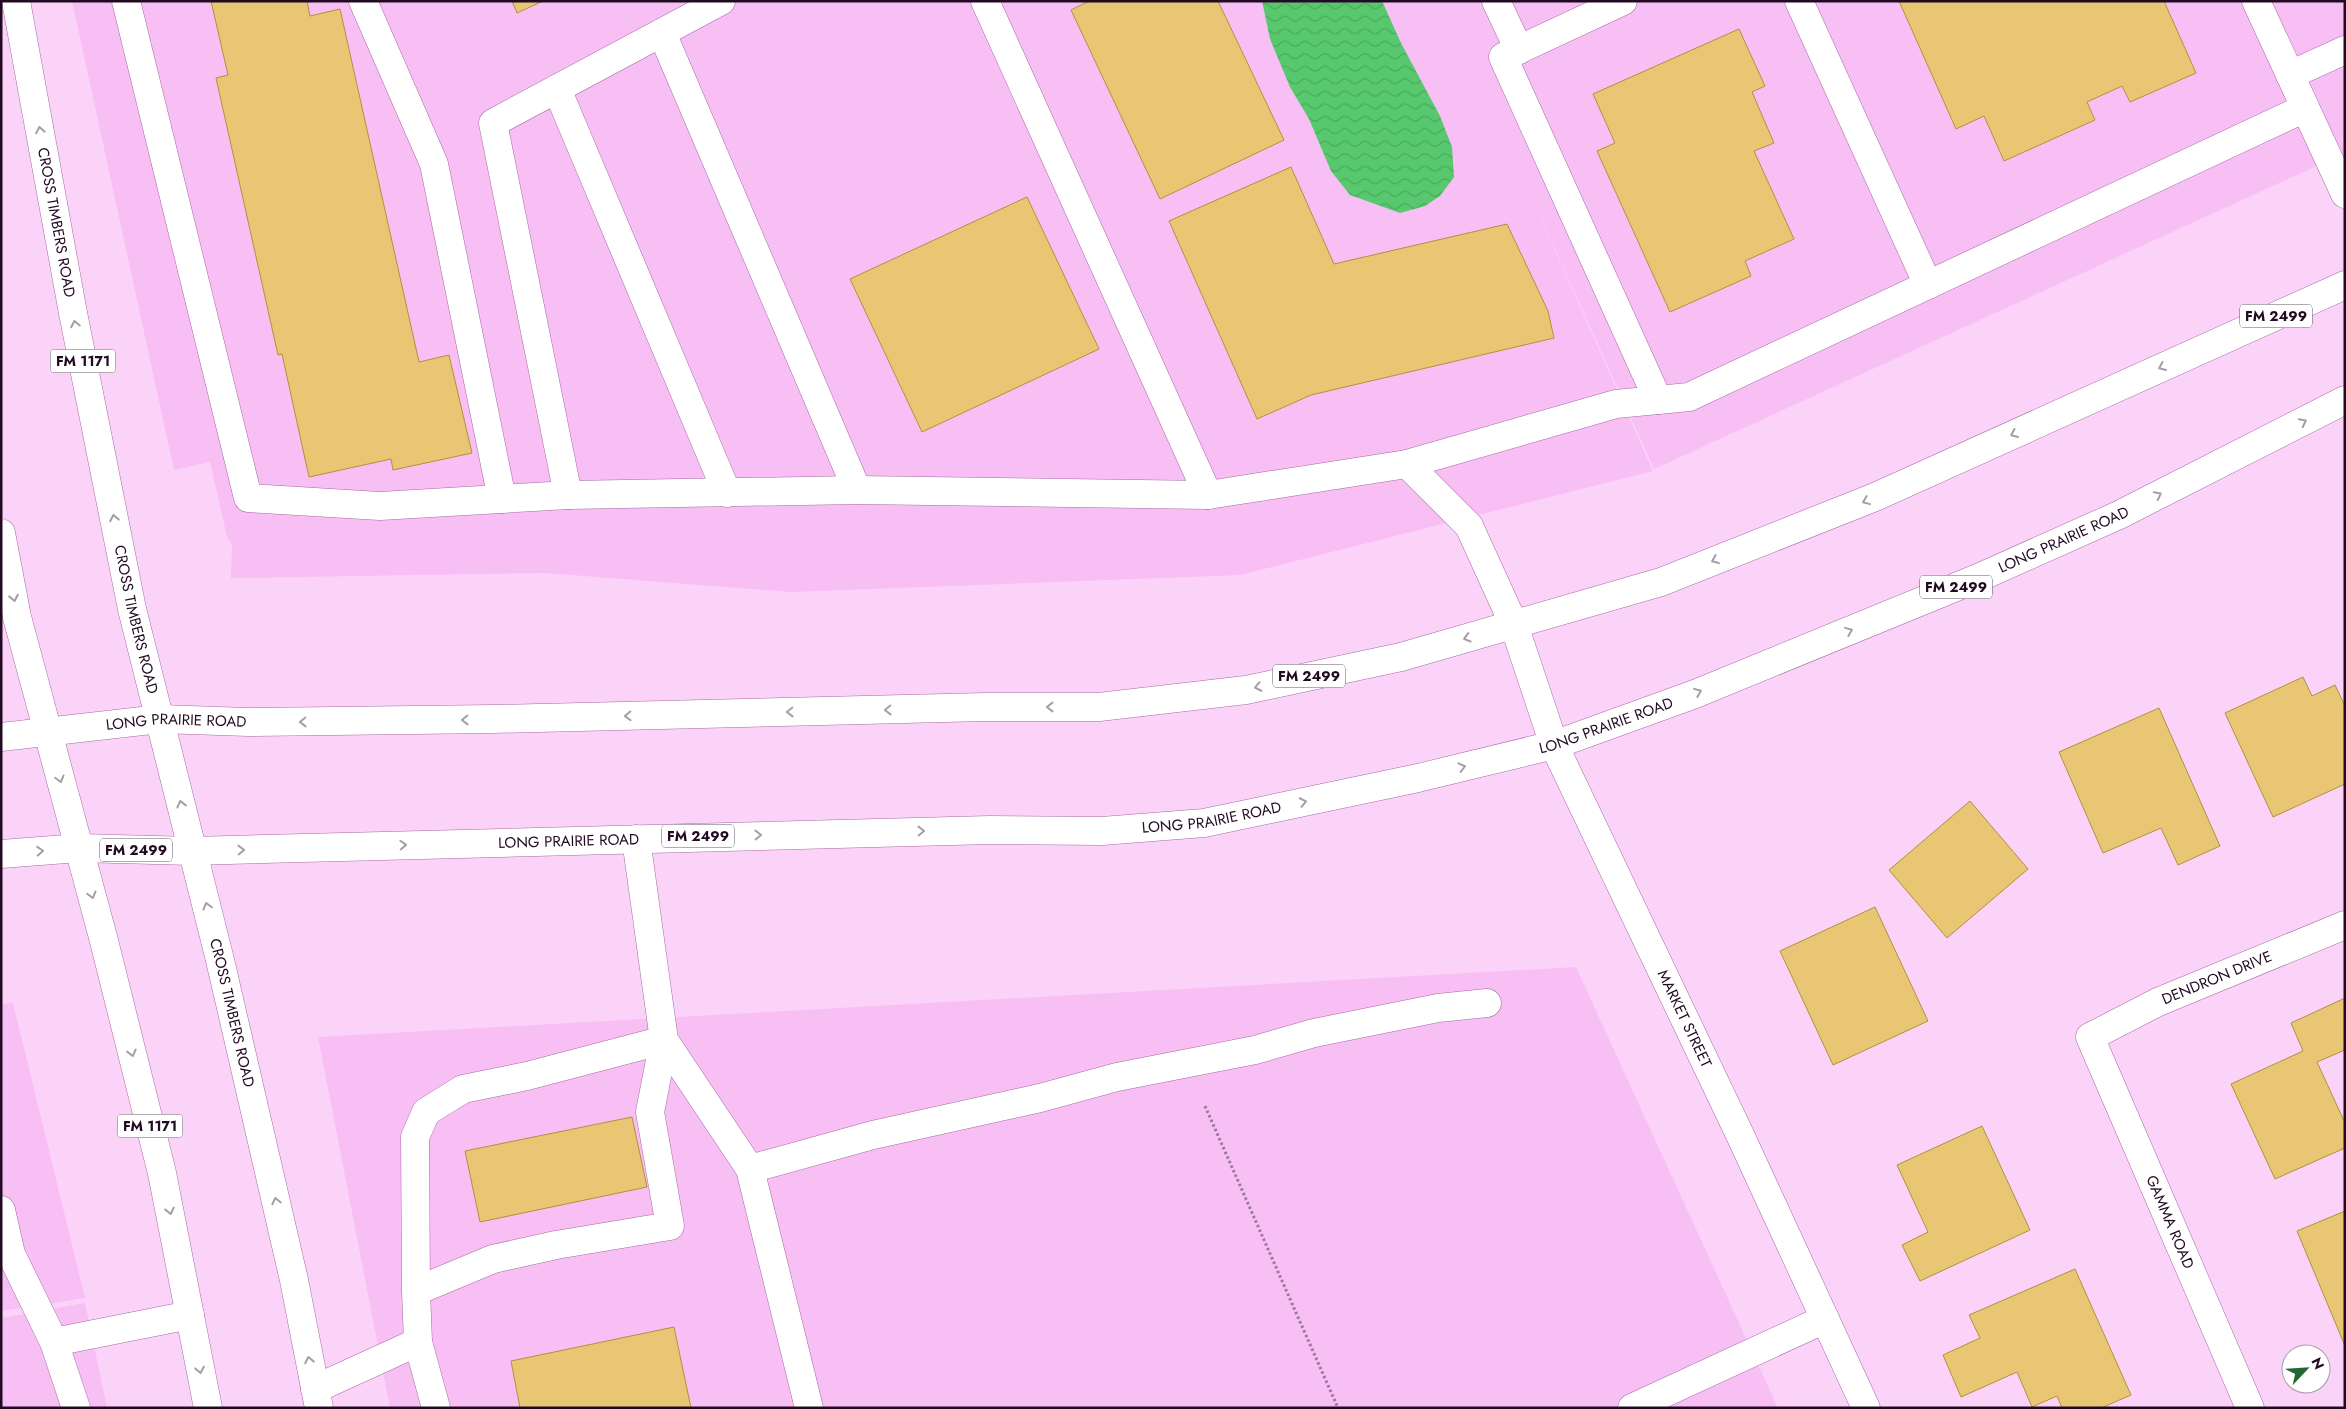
<svg xmlns="http://www.w3.org/2000/svg" width="2346" height="1409" viewBox="0 0 2346 1409" font-family="Jost,sans-serif">
<style>
.built{fill:#f8bff5}
.water{fill:url(#water-waves)}
.building{fill:#e8c673;stroke:#b1913d}
.lines{fill:none;stroke-linecap:round;stroke-linejoin:round}
.minor-casing{stroke:#a56aa3;stroke-width:29}
.major-casing{stroke:#a56aa3;stroke-width:29}
.path{stroke:#9a7a99;stroke-width:3;stroke-dasharray:2.5 2.5;stroke-linecap:butt}
.minor{stroke:#fff;stroke-width:28}
.major{stroke:#fff;stroke-width:28}
.oneway{stroke:#a79da7}
.labels{text-anchor:middle;stroke-width:5;stroke-linejoin:round;paint-order:stroke}
.shield{fill:#fff;stroke:#645464;stroke-width:1}
.shield-label{font-size:14px;font-weight:bold;fill:#220b22}
.street-label{font-size:15px;fill:#220b22;stroke:#fff}
</style>
<defs>
<pattern id="water-waves" width="16" height="10" patternUnits="userSpaceOnUse" patternTransform="scale(1.25)"><rect width="16" height="10" fill="#57c86d"/><path d="M0 5q4-4 8 0t8 0" fill="none" stroke="#4baa5e"/></pattern>
</defs>
<rect width="100%" height="100%" fill="#fbd3f9"/>
<g class="built">
<path d="M72,1H2345V153L1654,469L1514,158L1653,471L1240,575L791,592L545,573L231,578L232,545L227,537L210,462L174,470Z"/>
<path d="M1576,967L1778,1408H390L318,1037Z"/>
<path d="M13,1003L85,1298L1,1311V1004Z"/>
<path d="M85,1303L107,1408H1V1318Z"/>
</g>
<path class="water" d="M1262,1H1382L1401,43L1440,116L1452,147L1454,177L1440,196L1425,206L1400,213L1350,195L1331,171L1309,119L1290,87L1270,39Z"/>
<g class="building">
<path d="M211,1H307L310,16L340,9L419,362L449,355L472,453L393,470L391,459L309,477L282,354L278,355L216,78L228,75Z"/>
<path d="M512,1H543L517,13Z"/>
<path d="M1089,1H1218L1284,140L1160,199L1071,10Z"/>
<path d="M1899,1H2164L2196,73L2130,102L2122,86L2087,102L2095,120L2004,161L1984,116L1956,129Z"/>
<path d="M1739,29L1765,86L1752,92L1774,143L1754,151L1794,239L1745,261L1751,276L1670,312L1597,151L1615,143L1593,94Z"/>
<path d="M1291,167L1334,264L1507,224L1548,311L1554,338L1311,395L1257,419L1169,221Z"/>
<path d="M1027,197L1099,349L922,432L850,279Z"/>
<path d="M2303,677L2312,696L2335,685L2345,706V784L2273,817L2225,713Z"/>
<path d="M2159,708L2220,846L2178,865L2161,828L2103,853L2059,752Z"/>
<path d="M1970,801L2028,869L1947,938L1889,870Z"/>
<path d="M1875,907L1928,1021L1833,1065L1780,951Z"/>
<path d="M2345,998V1050L2317,1062L2345,1123V1148L2275,1179L2231,1084L2303,1051L2291,1023Z"/>
<path d="M632,1117L647,1187L480,1222L465,1151Z"/>
<path d="M1982,1126L2030,1230L1920,1281L1902,1245L1928,1232L1897,1165Z"/>
<path d="M2345,1211V1346L2297,1231Z"/>
<path d="M2075,1269L2131,1395L2101,1408H2062L2057,1396L2032,1407L2017,1372L1961,1397L1943,1355L1980,1338L1969,1315Z"/>
<path d="M674,1327L691,1408H520L511,1361Z"/>
</g>
<g class="lines">
<defs>
<g id="minor">
<path d="M126,1L248,498L380,506L568,495L857,490L1208,495L1407,464L1616,404L1689,397L2305,108"/>
<path d="M363,1L434,164L502,499"/>
<path d="M985,1L1208,495"/>
<path d="M1496,1L1519,50"/>
<path d="M1623,1L1503,57L1658,400"/>
<path d="M1799,1L1928,285"/>
<path d="M2256,1L2345,194"/>
<path d="M662,33L857,490"/>
<path d="M2290,75L2345,50"/>
<path d="M557,89L727,493"/>
<path id="s1" d="M1407,464L1469,526L1514,625L1554,745L1741,1137L1866,1408"/>
<path d="M568,495L493,123L721,1"/>
<path d="M636,839L664,1040L750,1169L809,1408"/>
<path d="M750,1169L873,1135L1040,1098L1117,1077L1255,1050L1314,1033L1438,1008L1487,1003"/>
<path d="M1,1210L11,1254L54,1342L76,1408"/>
<path d="M416,1291L493,1259L556,1245L670,1226L650,1112L664,1040L527,1076L463,1089L426,1112L415,1137L416,1291L418,1342L436,1408"/>
<path d="M54,1342L190,1315"/>
<path d="M315,1389L418,1342"/>
<path d="M1632,1408L1825,1319"/>
<path id="s2" d="M2250,1408L2090,1037L2158,1002L2345,925"/>
</g>
<g id="major">
<path id="s3" d="M16,1L73,313L132,609L220,960L294,1280L319,1408"/>
<path d="M1,533L17,617L104,941L162,1173L208,1408"/>
<path id="s4" d="M1,737L160,719L248,722L493,719L985,707H1099L1246,690L1401,657L1661,582L1875,497L2345,285"/>
<path id="s5" d="M1,854L79,848L192,851L990,830L1102,831L1204,823L1418,778L1554,745L1695,694L1978,578L2119,515L2345,400"/>
</g>
</defs>
<use href="#minor" class="minor-casing"/>
<use href="#major" class="major-casing"/>
<path class="path" d="M1205,1106L1338,1408"/>
<use href="#minor" class="minor"/>
<use href="#major" class="major"/>
</g>
<defs><path id="oneway-chevron" d="M-2-3.5L2.5 0L-2 3.5" fill="none" stroke-width="1.6" stroke-linecap="round" stroke-linejoin="round" transform="scale(1.25)"/></defs>
<g class="oneway">
<use href="#oneway-chevron" transform="translate(40 130) rotate(-100)"/>
<use href="#oneway-chevron" transform="translate(75 324) rotate(-101)"/>
<use href="#oneway-chevron" transform="translate(2162 367) rotate(156)"/>
<use href="#oneway-chevron" transform="translate(2303 422) rotate(-27)"/>
<use href="#oneway-chevron" transform="translate(2014 434) rotate(156)"/>
<use href="#oneway-chevron" transform="translate(2158 495) rotate(-27)"/>
<use href="#oneway-chevron" transform="translate(1866 501) rotate(158)"/>
<use href="#oneway-chevron" transform="translate(114 518) rotate(-101)"/>
<use href="#oneway-chevron" transform="translate(1715 560) rotate(158)"/>
<use href="#oneway-chevron" transform="translate(14 598) rotate(79)"/>
<use href="#oneway-chevron" transform="translate(1849 631) rotate(-22)"/>
<use href="#oneway-chevron" transform="translate(1467 638) rotate(164)"/>
<use href="#oneway-chevron" transform="translate(1258 687) rotate(168)"/>
<use href="#oneway-chevron" transform="translate(1698 692) rotate(-22)"/>
<use href="#oneway-chevron" transform="translate(1050 707) rotate(-180)"/>
<use href="#oneway-chevron" transform="translate(888 710) rotate(179)"/>
<use href="#oneway-chevron" transform="translate(790 712) rotate(179)"/>
<use href="#oneway-chevron" transform="translate(628 716) rotate(178)"/>
<use href="#oneway-chevron" transform="translate(465 720) rotate(179)"/>
<use href="#oneway-chevron" transform="translate(303 722) rotate(179)"/>
<use href="#oneway-chevron" transform="translate(1462 767) rotate(-14)"/>
<use href="#oneway-chevron" transform="translate(60 779) rotate(75)"/>
<use href="#oneway-chevron" transform="translate(1303 802) rotate(-12)"/>
<use href="#oneway-chevron" transform="translate(181 804) rotate(-104)"/>
<use href="#oneway-chevron" transform="translate(921 831) rotate(-1)"/>
<use href="#oneway-chevron" transform="translate(758 835) rotate(-1)"/>
<use href="#oneway-chevron" transform="translate(403 845) rotate(-2)"/>
<use href="#oneway-chevron" transform="translate(241 850) rotate(-1)"/>
<use href="#oneway-chevron" transform="translate(40 851) rotate(-4)"/>
<use href="#oneway-chevron" transform="translate(92 895) rotate(75)"/>
<use href="#oneway-chevron" transform="translate(207 906) rotate(-105)"/>
<use href="#oneway-chevron" transform="translate(132 1053) rotate(76)"/>
<use href="#oneway-chevron" transform="translate(276 1201) rotate(-103)"/>
<use href="#oneway-chevron" transform="translate(170 1211) rotate(78)"/>
<use href="#oneway-chevron" transform="translate(309 1360) rotate(-101)"/>
<use href="#oneway-chevron" transform="translate(200 1370) rotate(79)"/>
</g>
<g class="labels">
<g class="shield">
<rect x="2240" y="304.5" width="72" height="23" rx="4"/>
<rect x="50.5" y="349.5" width="65" height="23" rx="4"/>
<rect x="1920" y="575.5" width="72" height="23" rx="4"/>
<rect x="1273" y="664.5" width="72" height="23" rx="4"/>
<rect x="662" y="824.5" width="72" height="23" rx="4"/>
<rect x="100" y="838.5" width="72" height="23" rx="4"/>
<rect x="117.5" y="1114.5" width="65" height="23" rx="4"/>
</g>
<g class="shield-label">
<text x="2276" y="321">FM 2499</text>
<text x="83" y="366">FM 1171</text>
<text x="1956" y="592">FM 2499</text>
<text x="1309" y="681">FM 2499</text>
<text x="698" y="841">FM 2499</text>
<text x="136" y="855">FM 2499</text>
<text x="150" y="1131">FM 1171</text>
</g>
<g class="street-label">
<text dy="5" stroke="none"><textPath href="#s3" startOffset="225">CROSS TIMBERS ROAD</textPath></text>
<text dy="5" stroke="none"><textPath href="#s5" startOffset="2112">LONG PRAIRIE ROAD</textPath></text>
<text dy="5" stroke="none"><textPath href="#s3" startOffset="630">CROSS TIMBERS ROAD</textPath></text>
<text dy="5" stroke="none"><textPath href="#s4" startOffset="176">LONG PRAIRIE ROAD</textPath></text>
<text dy="5" stroke="none"><textPath href="#s5" startOffset="1618">LONG PRAIRIE ROAD</textPath></text>
<text dy="5" stroke="none"><textPath href="#s5" startOffset="1212">LONG PRAIRIE ROAD</textPath></text>
<text dy="5" stroke="none"><textPath href="#s5" startOffset="568">LONG PRAIRIE ROAD</textPath></text>
<text dy="5" stroke="none"><textPath href="#s2" startOffset="544">DENDRON DRIVE</textPath></text>
<text dy="5" stroke="none"><textPath href="#s3" startOffset="1035">CROSS TIMBERS ROAD</textPath></text>
<text dy="5" stroke="none"><textPath href="#s1" startOffset="626">MARKET STREET</textPath></text>
<text transform="translate(2170 1222) rotate(67)" y="5">GAMMA ROAD</text>
</g>
</g>
<rect width="2346" height="1409" fill="none" stroke="#220b22" stroke-width="5"/>
<g transform="translate(2306 1369) rotate(65)"><circle r="24" fill="#ffffff" stroke="#a79da7"/>
<path d="M0-4L9 19L0 12L-9 19Z" fill="#236732"/>
<text y="-8" font-size="14" font-weight="bold" text-anchor="middle" fill="#220b22">N</text>
</g>
</svg>
